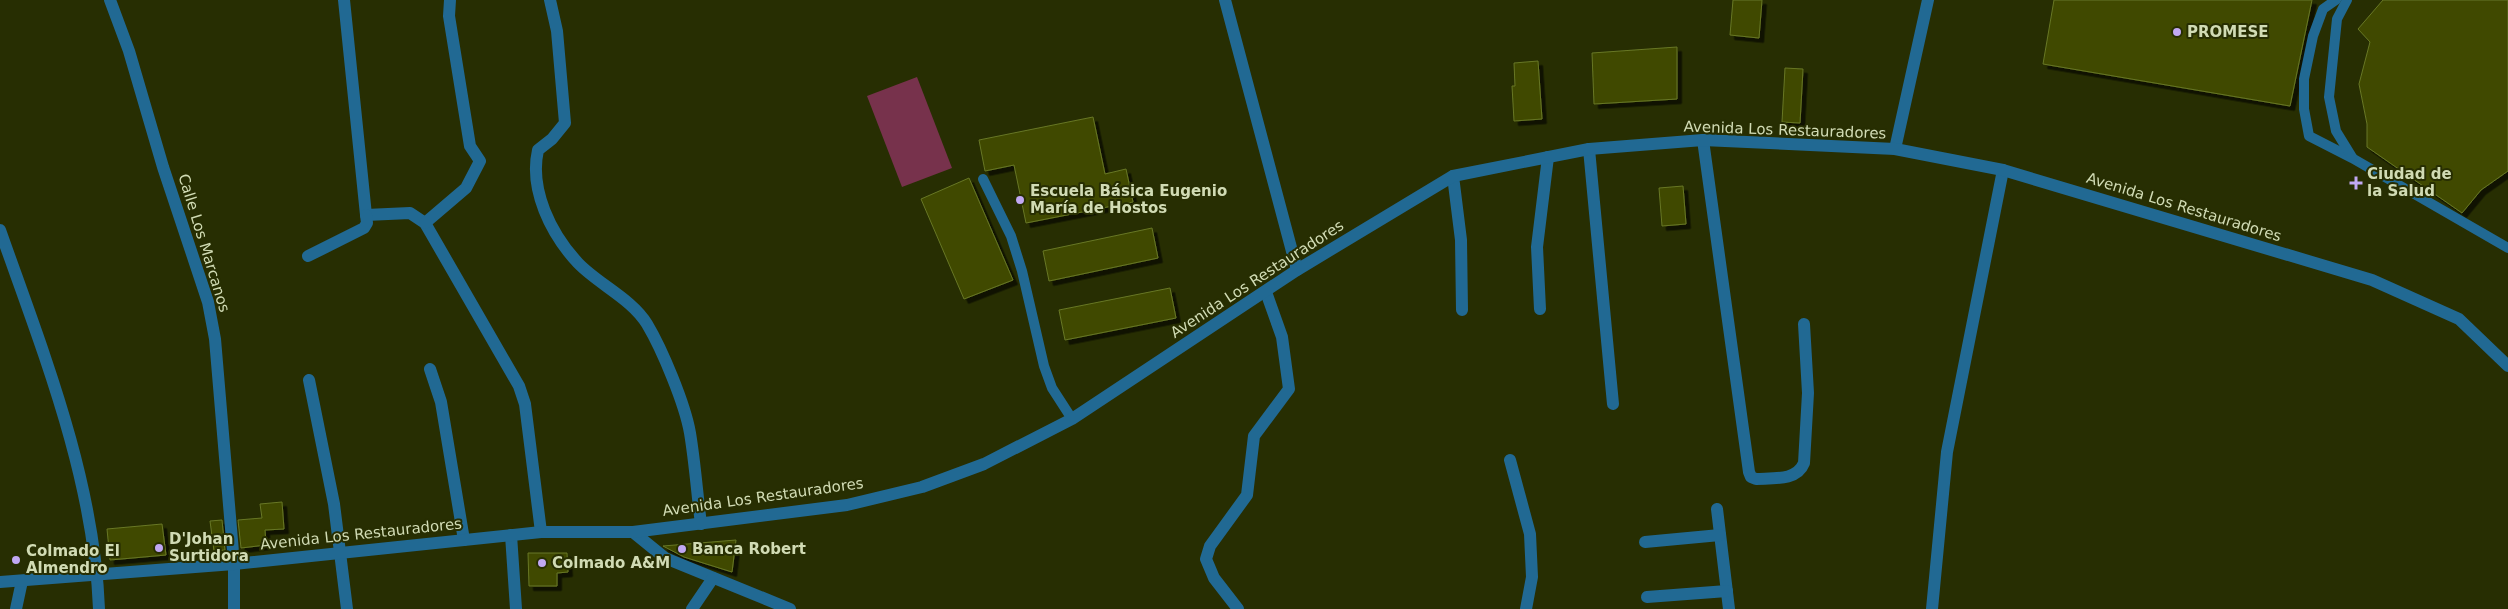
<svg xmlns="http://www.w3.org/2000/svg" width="2508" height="609" viewBox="0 0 2508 609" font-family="'DejaVu Sans',sans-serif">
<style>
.green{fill:#77324c}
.building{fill:#3f4a00;stroke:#687725;filter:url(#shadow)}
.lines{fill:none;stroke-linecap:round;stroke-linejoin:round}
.service{stroke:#216993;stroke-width:10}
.minor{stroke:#216993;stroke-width:12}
.tertiary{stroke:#216993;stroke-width:12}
.poi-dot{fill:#c1a8f3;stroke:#272e02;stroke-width:2}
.labels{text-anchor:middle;stroke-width:4;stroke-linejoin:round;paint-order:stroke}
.poi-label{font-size:15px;font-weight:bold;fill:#d1dbb4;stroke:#272e02;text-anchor:start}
.street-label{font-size:15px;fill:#d1dbb4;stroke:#272e02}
</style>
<defs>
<filter id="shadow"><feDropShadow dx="4.5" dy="4.5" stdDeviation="0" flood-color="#0009"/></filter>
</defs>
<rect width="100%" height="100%" fill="#272e02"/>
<path class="green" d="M917,77L952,168L902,187L867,96Z"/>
<g class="building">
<path d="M1733,0H1762L1759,38L1730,35Z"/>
<path d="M2054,0H2312L2290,106L2043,64Z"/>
<path d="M2383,0H2508V171L2481,190L2462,213L2367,147V124L2359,84L2370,42L2358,29Z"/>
<path d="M1677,47V99L1594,104L1592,53Z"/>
<path d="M1538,61L1542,119L1514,121L1512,86H1515L1514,63Z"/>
<path d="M1785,68L1803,69L1800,123L1782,122Z"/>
<path d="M1093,117L1105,174L1126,169L1133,202L1026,223L1014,165L985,171L979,140Z"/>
<path d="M969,178L1013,280L964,299L921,199Z"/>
<path d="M1683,186L1686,224L1662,226L1659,188Z"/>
<path d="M1152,228L1158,258L1049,281L1043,251Z"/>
<path d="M1170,288L1176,318L1065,340L1059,310Z"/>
<path d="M282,502L284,529L265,530L266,545L241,548L238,520L262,518L260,504Z"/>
<path d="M222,520L225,550L214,551L210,521Z"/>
<path d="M162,524L166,555L110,560L107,529Z"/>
<path d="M736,540L732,572L684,557L663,546Z"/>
<path d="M528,553H567L568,572L557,573V586H529Z"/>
</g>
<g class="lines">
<g class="service">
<path d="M2336,0L2323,9L2313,36L2304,79V109L2309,136L2352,158L2508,248"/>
<path d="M2347,0L2337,19L2329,97L2336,131L2352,157"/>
<path d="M983,179L1011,236L1022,271L1044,366L1052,388L1072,419"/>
</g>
<g class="minor">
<path d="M110,0L129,51L163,167L208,302L215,339L234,564V609"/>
<path d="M344,0L366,215L410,213L425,223L519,386L525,404L541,532"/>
<path d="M550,0L557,31L565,123L552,139L538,150C529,190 551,234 578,263C598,284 632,299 647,324C662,349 685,404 690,433C695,463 697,493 701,524"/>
<path d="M1225,0L1297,270"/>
<path d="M1703,140L1749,472L1751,477L1756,479C1773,478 1797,481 1804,463L1808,393L1804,324"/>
<path d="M1589,149L1613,404"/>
<path d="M1895,149L1928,0"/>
<path d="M1453,176L1461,240L1462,310"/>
<path d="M425,223L466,188L480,161L470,146L449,16L450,0"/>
<path d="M0,230C43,352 94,478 99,609"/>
<path d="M308,256L364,228L367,223L366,215"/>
<path d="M1540,309L1537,247L1548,157"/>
<path d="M430,369L441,402L464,540"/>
<path d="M309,380L334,504L347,609"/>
<path d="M1510,460L1530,534L1532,577L1526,609"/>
<path d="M1717,509L1729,609"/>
<path d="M633,532L665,558L790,609"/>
<path d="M511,535L516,609"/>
<path d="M1645,542L1720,535"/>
<path d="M1647,597L1727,591"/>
<path d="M16,609L22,581"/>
<path d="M692,609L713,578"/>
<path d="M1238,609L1214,578L1206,559L1210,546L1247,495L1254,436L1289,389L1282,337L1266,292"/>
<path d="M1932,609L1947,452L2003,170"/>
</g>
<path class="tertiary" d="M0,582L234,564L541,532H633L847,505L922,487L984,464L1072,419L1297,270L1453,176L1589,149L1703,140L1895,149L2003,170L2372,280L2459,319L2508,366"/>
</g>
<g class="poi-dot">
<circle cx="2177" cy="32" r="5"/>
<path d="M2353.5 175.5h5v5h5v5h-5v5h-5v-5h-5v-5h5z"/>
<circle cx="1020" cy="200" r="5"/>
<circle cx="159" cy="548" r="5"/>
<circle cx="682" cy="549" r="5"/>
<circle cx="16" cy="560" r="5"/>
<circle cx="542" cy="563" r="5"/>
</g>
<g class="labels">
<g class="poi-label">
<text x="2187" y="37">PROMESE</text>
<text x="2367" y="179">Ciudad de<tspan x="2367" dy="17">la Salud</tspan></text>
<text x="1030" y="196">Escuela Básica Eugenio<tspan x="1030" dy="17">María de Hostos</tspan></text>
<text x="169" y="544">D'Johan<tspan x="169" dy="17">Surtidora</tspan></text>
<text x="692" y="554">Banca Robert</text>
<text x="26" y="556">Colmado El<tspan x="26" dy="17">Almendro</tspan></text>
<text x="552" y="568">Colmado A&amp;M</text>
</g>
<g class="street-label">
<text transform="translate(1785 130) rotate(2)" y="5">Avenida Los Restauradores</text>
<text transform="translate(2184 207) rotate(17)" y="5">Avenida Los Restauradores</text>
<text transform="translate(204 243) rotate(73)" y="5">Calle Los Marcanos</text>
<text transform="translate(1257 279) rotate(-33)" y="5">Avenida Los Restauradores</text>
<text transform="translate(763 497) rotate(-8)" y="5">Avenida Los Restauradores</text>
<text transform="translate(361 534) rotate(-6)" y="5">Avenida Los Restauradores</text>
</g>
</g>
</svg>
